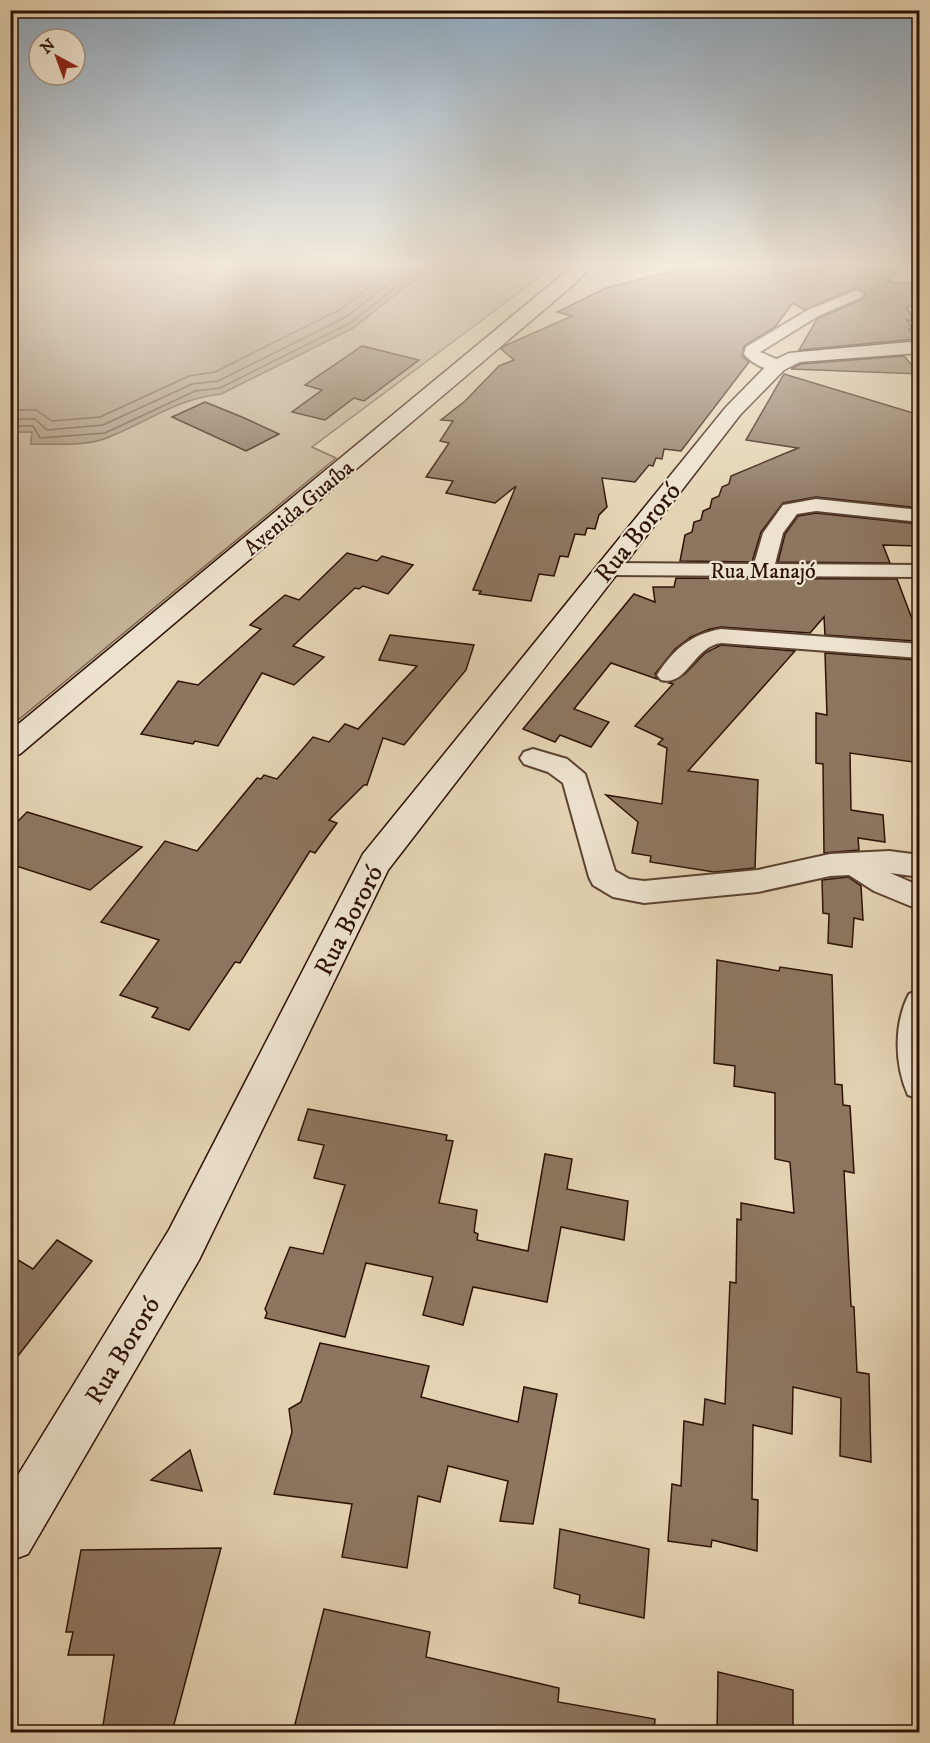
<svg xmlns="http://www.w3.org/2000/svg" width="930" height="1743" viewBox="0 0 930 1743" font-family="'IM FELL DW Pica',serif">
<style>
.green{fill:#c5b296;stroke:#7a624e;stroke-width:1.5}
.water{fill:#a69178;stroke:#765e4a;stroke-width:1.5}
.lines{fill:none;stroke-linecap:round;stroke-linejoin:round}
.shore{stroke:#6a523f;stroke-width:1.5}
.building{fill:#8d7660;stroke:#2e1206;stroke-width:1.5}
.street-casing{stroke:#5c4231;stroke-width:4}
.secondary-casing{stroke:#2e1206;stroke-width:3}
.street{fill:#ede2ce;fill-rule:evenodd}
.secondary{fill:#ede2ce;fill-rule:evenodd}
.labels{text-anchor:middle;stroke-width:4.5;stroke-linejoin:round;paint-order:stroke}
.far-street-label{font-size:22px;fill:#2e1206;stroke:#ede2ce}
.street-label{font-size:26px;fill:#2e1206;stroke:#ede2ce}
</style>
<rect width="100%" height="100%" fill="#e4d3b3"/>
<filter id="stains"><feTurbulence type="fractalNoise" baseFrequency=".00333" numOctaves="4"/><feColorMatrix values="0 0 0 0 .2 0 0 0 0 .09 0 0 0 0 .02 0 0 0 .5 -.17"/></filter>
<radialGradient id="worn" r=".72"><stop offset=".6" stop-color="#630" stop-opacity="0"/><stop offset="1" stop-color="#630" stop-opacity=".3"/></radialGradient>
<path class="green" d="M433,265H551L545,273L312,447L336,458L11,726V432H32L31,444L84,442L107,438L157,413L197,397L221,394L353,328Z"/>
<path class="water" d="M10,265H433L353,328L221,394C176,399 149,421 109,437C86,447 55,444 31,444L32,432H11Z"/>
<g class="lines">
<g class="shore">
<path d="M10,410H36L52,421L100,417L189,376L215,372L341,309L397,265"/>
<path d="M10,419H35L47,430L103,425L192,384L218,381L346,317L412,265"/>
<path d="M10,426H33L40,438L105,433L195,391L220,388L350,323L424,265"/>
</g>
</g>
<g class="building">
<path d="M696,265H903L888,282L920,284V305L907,307L914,321L907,320L913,329H909L915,339L799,350L817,319L863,299L866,293L856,288L804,310L793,303L775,327L744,346L742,356L749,362L681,451L664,449L662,459L656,458L653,466L649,465L635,482L602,478L607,507L599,515L595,529L587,528L585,535L575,534L568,557L560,556L554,576L539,574L531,601L479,594L481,591L473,590L516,486L495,503L446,493L453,481L426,477L449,443L440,441L453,421L441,420L465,401L499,366L514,360L501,349L504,346L572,316L557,312L606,288Z"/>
<path d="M362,346L419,360L364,401L354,398L325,420L292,412L322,390L305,385Z"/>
<path d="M904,356L920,374L791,369L801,364Z"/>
<path d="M784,374L920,415V508L816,497L783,503L761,532L752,562L680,561L685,535L692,532L694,522L701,520L703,511L710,508L712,499L719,496L722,487L729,484L731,476L798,448L746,440Z"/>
<path d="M205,402L242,417L279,434L246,451L172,417Z"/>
<path d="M816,513L920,524V546L883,545L890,563L778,562L785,534L798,516Z"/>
<path d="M347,553L377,561L382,556L413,565L388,594L363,586L359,589L355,588L293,646L324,657L294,685L262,673L218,746L195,741L193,744L141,734L178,681L198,685L261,629L250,625L285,595L299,600Z"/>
<path d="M676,578L897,579L920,640L915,641L825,635L824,617L810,633L721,627L710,629L691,637L675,649L655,674L657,679L611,663L574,709L609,722L591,747L560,735L555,742L523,729L634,594L655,602L653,587H674Z"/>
<path d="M390,635L474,645L466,670L404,745L383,738L367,785H364L329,820L337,823L315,853L310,851L240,963L235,962L189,1030L152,1017L158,1008L120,995L159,940L101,922L165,841L197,851L257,778L261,779L264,775L277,779L313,737L329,742L345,724L358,729L417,666L379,660Z"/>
<path d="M721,645L795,651L688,771L758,780L755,868L714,872L650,862L651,856L632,853L638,822L606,795L662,804L667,748L658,744L663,739L635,726L673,684L669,683L685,674L705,653Z"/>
<path d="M825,653L916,660L920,698V763L850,753L851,810L883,815L885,842L858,838L859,850L824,853L823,764L816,763V713L827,715Z"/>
<path d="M27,812L142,847L90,890L10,864V829Z"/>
<path d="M848,877L861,886L863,920L854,918L852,947L828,943L829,914L823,913L822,880Z"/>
<path d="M717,960L779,971L780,967L832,975L835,1084L842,1085L843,1105L850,1106L854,1173L844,1171L851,1306L854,1307L857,1372L869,1374L871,1462L840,1456L841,1398L793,1387L792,1434L753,1425L752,1499L758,1500L757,1551L712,1540L711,1547L668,1541L672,1484L681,1486L684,1421L703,1425L705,1399L725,1404L730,1282L736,1283L737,1219L741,1220V1203L794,1213L790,1162L775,1159V1093L734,1086L735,1066L714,1063Z"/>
<path d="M308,1109L447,1135L446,1140L453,1141L439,1203L477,1210L474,1232L478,1234L477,1240L528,1251L545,1154L572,1159L567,1189L628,1201L624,1240L561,1227L547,1302L473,1287L463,1325L423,1315L433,1277L366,1263L345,1337L265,1318L267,1313L265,1309L290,1247L323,1254L345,1185L314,1178L324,1145L298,1140Z"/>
<path d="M57,1240L92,1261L10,1366V1255L33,1269Z"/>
<path d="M320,1343L429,1366L421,1397L518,1422L524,1387L557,1394L533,1524L500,1521L508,1481L448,1466L440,1502L418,1496L407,1568L342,1557L352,1504L274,1494L292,1432L289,1409L301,1402Z"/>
<path d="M190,1450L202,1491L151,1480Z"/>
<path d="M560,1529L649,1549L644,1618L579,1603L580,1595L554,1588Z"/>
<path d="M221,1548L172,1732H102L114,1655H68L73,1632H66L81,1550Z"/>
<path d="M324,1609L430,1632L426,1657L559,1688L558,1702L655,1719L654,1732H293Z"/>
<path d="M718,1672L793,1690V1732H717Z"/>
</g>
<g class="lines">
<defs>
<g id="street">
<path d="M857,290L864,294L862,297L818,316L760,352L783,362L785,366L783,370C770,373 752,364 744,354L746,347L808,310Z"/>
<path d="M816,499L920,510V522L816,511L797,514L783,533L775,564L920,565V577L607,575L599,574L596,569L599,564L607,563L754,564L763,533L783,505Z"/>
<path d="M721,629L920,644V658L721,643C693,647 687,687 661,680L657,675C673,650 691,634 721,629Z"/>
<path d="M533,749L567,759L585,774L615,871L629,879L644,881L758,870L830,854L889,851L920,855V877L890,873L920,886V910L874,891L849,875L830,876L758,892L644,903L613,897L593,885L589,877L563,783L548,772L524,764L520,758L524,752Z"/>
<path d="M920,990V1099L908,1095C894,1064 894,1023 909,994Z"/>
</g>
<g id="secondary">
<path d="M574,265H591L578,281L20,754L10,757V731Z"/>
<path d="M920,341V353L800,362L784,370L740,415L388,870L199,1260L28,1554L10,1561V1488L169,1230L363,854L726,407L770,362L789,353Z"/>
</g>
</defs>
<use href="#street" class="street-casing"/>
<use href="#secondary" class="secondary-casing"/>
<use href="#street" class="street"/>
<use href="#secondary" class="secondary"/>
</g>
<linearGradient id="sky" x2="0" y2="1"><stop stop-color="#8da6bb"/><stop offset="0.52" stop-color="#f3ebdd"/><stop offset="1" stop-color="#f3ebdd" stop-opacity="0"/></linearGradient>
<rect width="930" height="509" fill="url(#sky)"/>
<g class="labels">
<g class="far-street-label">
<text transform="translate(298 507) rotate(-40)" y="8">Avenida Guaíba</text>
<text x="763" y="578">Rua Manajó</text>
</g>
<g class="street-label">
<text transform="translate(637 532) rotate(-51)" y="9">Rua Bororó</text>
<text transform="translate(348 920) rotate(-63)" y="9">Rua Bororó</text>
<text transform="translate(122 1350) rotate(-59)" y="9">Rua Bororó</text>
</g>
</g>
<rect width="930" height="1743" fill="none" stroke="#e4d3b3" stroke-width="36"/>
<rect x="12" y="12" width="906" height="1719" fill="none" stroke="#2e1206" stroke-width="3"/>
<rect x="18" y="18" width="894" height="1707" fill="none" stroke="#2e1206" stroke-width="1.5"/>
<g transform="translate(57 57) rotate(319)"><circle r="28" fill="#ede2ce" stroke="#a18f7e" stroke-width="1.5"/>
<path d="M0-4.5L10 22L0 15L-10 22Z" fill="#8f2418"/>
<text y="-9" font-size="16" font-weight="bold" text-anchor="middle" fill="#2e1206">N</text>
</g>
<rect width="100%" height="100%" filter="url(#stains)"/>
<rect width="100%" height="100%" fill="url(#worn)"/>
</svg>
